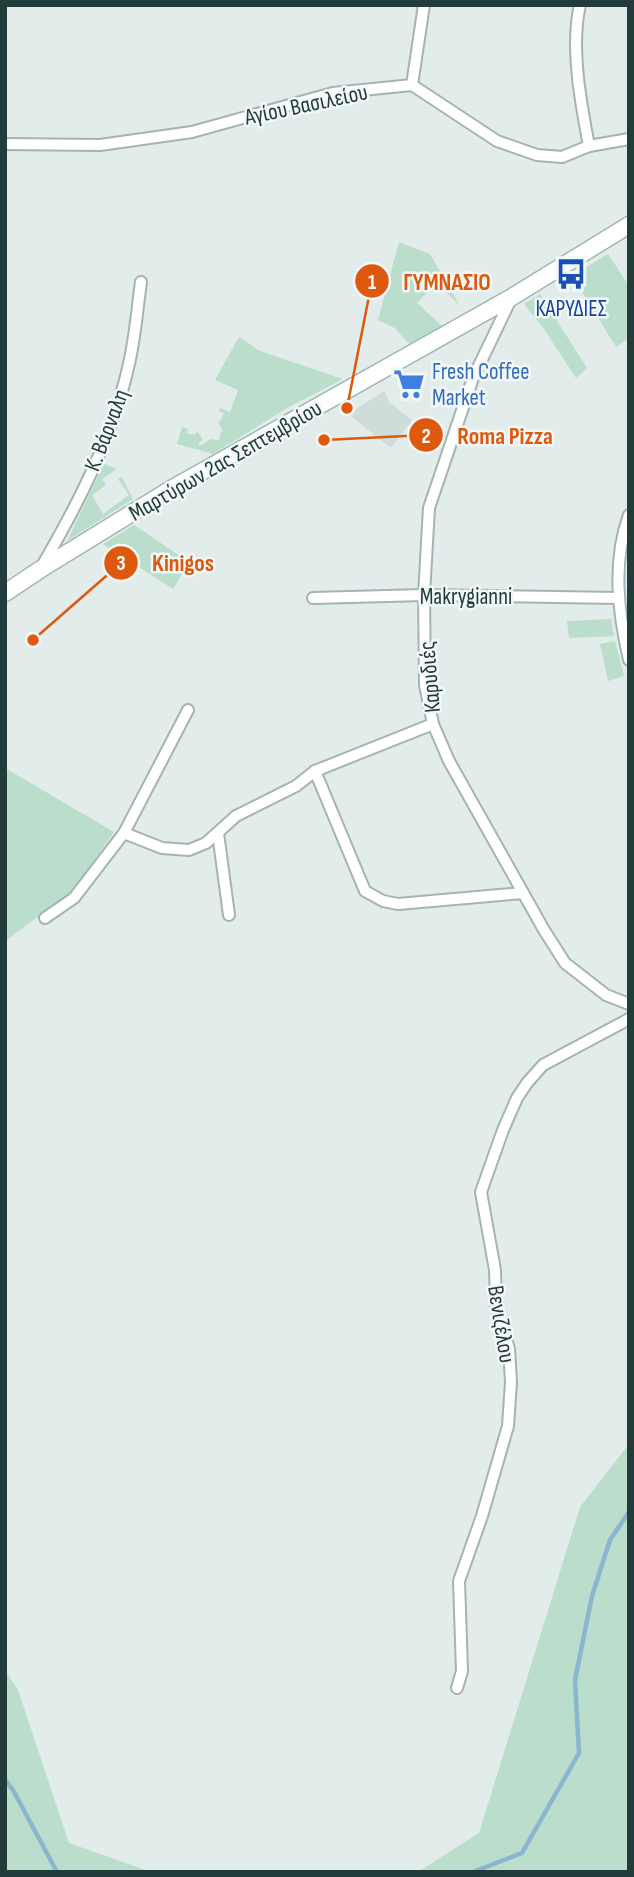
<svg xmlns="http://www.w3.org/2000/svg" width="634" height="1877" viewBox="0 0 634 1877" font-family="'Sofia Sans Condensed',sans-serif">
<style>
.built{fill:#d0dcd9}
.green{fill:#bbddcb}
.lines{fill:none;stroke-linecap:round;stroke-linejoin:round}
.stream{stroke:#8ab6d0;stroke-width:4.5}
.street-casing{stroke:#a5b4b2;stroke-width:14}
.secondary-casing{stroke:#a0b7b4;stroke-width:19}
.street{stroke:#fff;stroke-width:10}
.secondary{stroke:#fff;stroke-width:16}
.labels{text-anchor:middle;stroke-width:5;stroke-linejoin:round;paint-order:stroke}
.street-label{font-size:23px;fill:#223c3b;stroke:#f2f8f7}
.transit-label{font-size:23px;fill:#164399;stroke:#f2f8f7}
.shop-label{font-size:23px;fill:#366cbe;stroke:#f2f8f7;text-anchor:start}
.leader{fill:none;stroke:#de580e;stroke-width:2.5}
.callout-dot{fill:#de580e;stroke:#f2f8f7;stroke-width:2.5}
.mark-label{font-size:21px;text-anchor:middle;font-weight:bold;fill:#fff}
.callout-label{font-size:24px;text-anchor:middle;font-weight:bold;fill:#de580e;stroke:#f2f8f7;stroke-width:5;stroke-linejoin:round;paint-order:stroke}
</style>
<rect width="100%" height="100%" fill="#e2ecea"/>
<path class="built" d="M384,391L390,403L412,420L391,448L348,414Z"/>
<g class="green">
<path d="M399,242L430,254L460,306L437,283L417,303L442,326L409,344L395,328L378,320Z"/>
<path d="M608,254L629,286V338L616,347L572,276Z"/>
<path d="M540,294L587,368L576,378L544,329L524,304Z"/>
<path d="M239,337L260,351L343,379L287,408L213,454L177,444L182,427L188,429L187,433L193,435L198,432L203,440L198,443L200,446L211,439L219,440L220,434L223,431L218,422L221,420L224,413L219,411L220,408L230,412L238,390L215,380Z"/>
<path d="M104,464L117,469L102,479L106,485L92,495L103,514L129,495L118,479L122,477L133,499L67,541Z"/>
<path d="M134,525L189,562L173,589L103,544Z"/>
<path d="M611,619L614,636L569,638L567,621Z"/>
<path d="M615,641L624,676L608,681L600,644Z"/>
<path d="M5,768L114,832L73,891L5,941Z"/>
<path d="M629,1444V1872H418L479,1833L580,1507Z"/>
<path d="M5,1670L18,1690L69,1843L151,1872H5Z"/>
</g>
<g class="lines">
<g class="stream">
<path d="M5,1780L13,1790L57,1872"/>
<path d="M473,1872L522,1853L579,1753L575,1680L592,1596L610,1540L629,1512"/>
</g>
<defs>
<g id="street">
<path d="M580,5C570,47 581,104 589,146"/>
<path d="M412,85L424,5"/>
<path d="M5,144L100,145L192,132L333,93L412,85L497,141L537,155L562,157L589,146L629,139"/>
<path d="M512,297L473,378L429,508L424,595L425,685L433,724L449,761L544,930L565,963L606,995L629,1004"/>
<path d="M629,515C612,562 618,612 629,660"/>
<path d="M42,566C78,504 112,438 128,368C135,340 137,311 141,282"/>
<path d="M313,598L424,595L619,598"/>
<path d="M315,771L365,891L383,901L398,904L523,893"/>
<path d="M124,833L162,848L189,850L206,843L236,816L296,786L315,771L433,724"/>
<path d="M218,833L229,915"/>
<path d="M45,918L74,898L124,833L188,710"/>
<path d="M457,1688L462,1671L459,1581L482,1516L508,1426L511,1382L509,1349L496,1305L495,1270L481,1192L503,1130L517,1098L527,1083L543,1065L629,1019"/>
</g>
<path id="secondary" d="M5,593L41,569L171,489L512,297L629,225"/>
</defs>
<use href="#street" class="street-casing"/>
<use href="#secondary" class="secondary-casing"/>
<use href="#street" class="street"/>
<use href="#secondary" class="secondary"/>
</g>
<defs>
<symbol id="bus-bare" viewBox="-9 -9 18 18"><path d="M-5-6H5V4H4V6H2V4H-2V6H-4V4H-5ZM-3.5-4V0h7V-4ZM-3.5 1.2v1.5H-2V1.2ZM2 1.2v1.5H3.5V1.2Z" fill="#1a4fb4" stroke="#f2f8f7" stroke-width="2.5" paint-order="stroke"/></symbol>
<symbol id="supermarket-bare" viewBox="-9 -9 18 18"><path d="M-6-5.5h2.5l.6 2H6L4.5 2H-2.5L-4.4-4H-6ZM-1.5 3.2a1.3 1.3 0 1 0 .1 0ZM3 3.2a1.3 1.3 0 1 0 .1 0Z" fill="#3f7fe0" stroke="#f2f8f7" stroke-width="2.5" paint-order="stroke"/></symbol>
</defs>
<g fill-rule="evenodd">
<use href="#bus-bare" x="549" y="252" width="44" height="44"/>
<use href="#supermarket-bare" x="387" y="362" width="44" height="44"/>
</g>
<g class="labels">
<g class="street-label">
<text transform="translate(306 104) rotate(-12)" y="8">Αγίου Βασιλείου</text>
<text transform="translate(106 430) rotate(-69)" y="8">Κ. Βάρναλη</text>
<text transform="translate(225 460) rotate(-30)" y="8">Μαρτύρων 2ας Σεπτεμβρίου</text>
<text x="466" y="604">Makrygianni</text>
<text transform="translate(429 677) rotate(-95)" y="8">Καρυδιές</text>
<text transform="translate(502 1324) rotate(81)" y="8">Βενιζέλου</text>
</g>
<g class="transit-label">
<text x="571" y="316">ΚΑΡΥΔΙΕΣ</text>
</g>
<g class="shop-label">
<text x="432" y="379">Fresh Coffee<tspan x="432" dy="26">Market</tspan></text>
</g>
</g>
<path class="leader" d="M347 408L372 281M324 440L426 435M33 640L121 563"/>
<g class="callout-dot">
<circle cx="347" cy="408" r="7"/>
<circle cx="324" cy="440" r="7"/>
<circle cx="33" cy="640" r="7"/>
<circle cx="372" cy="281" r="18"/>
<circle cx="426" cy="435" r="18"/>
<circle cx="121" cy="563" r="18"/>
</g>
<g class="mark-label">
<text x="372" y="289">1</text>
<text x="426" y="443">2</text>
<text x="121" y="570">3</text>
</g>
<g class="callout-label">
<text x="447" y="290">ΓΥΜΝΑΣΙΟ</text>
<text x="505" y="444">Roma Pizza</text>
<text x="183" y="571">Kinigos</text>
</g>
<rect width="634" height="1877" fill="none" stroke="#223c3b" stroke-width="14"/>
</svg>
